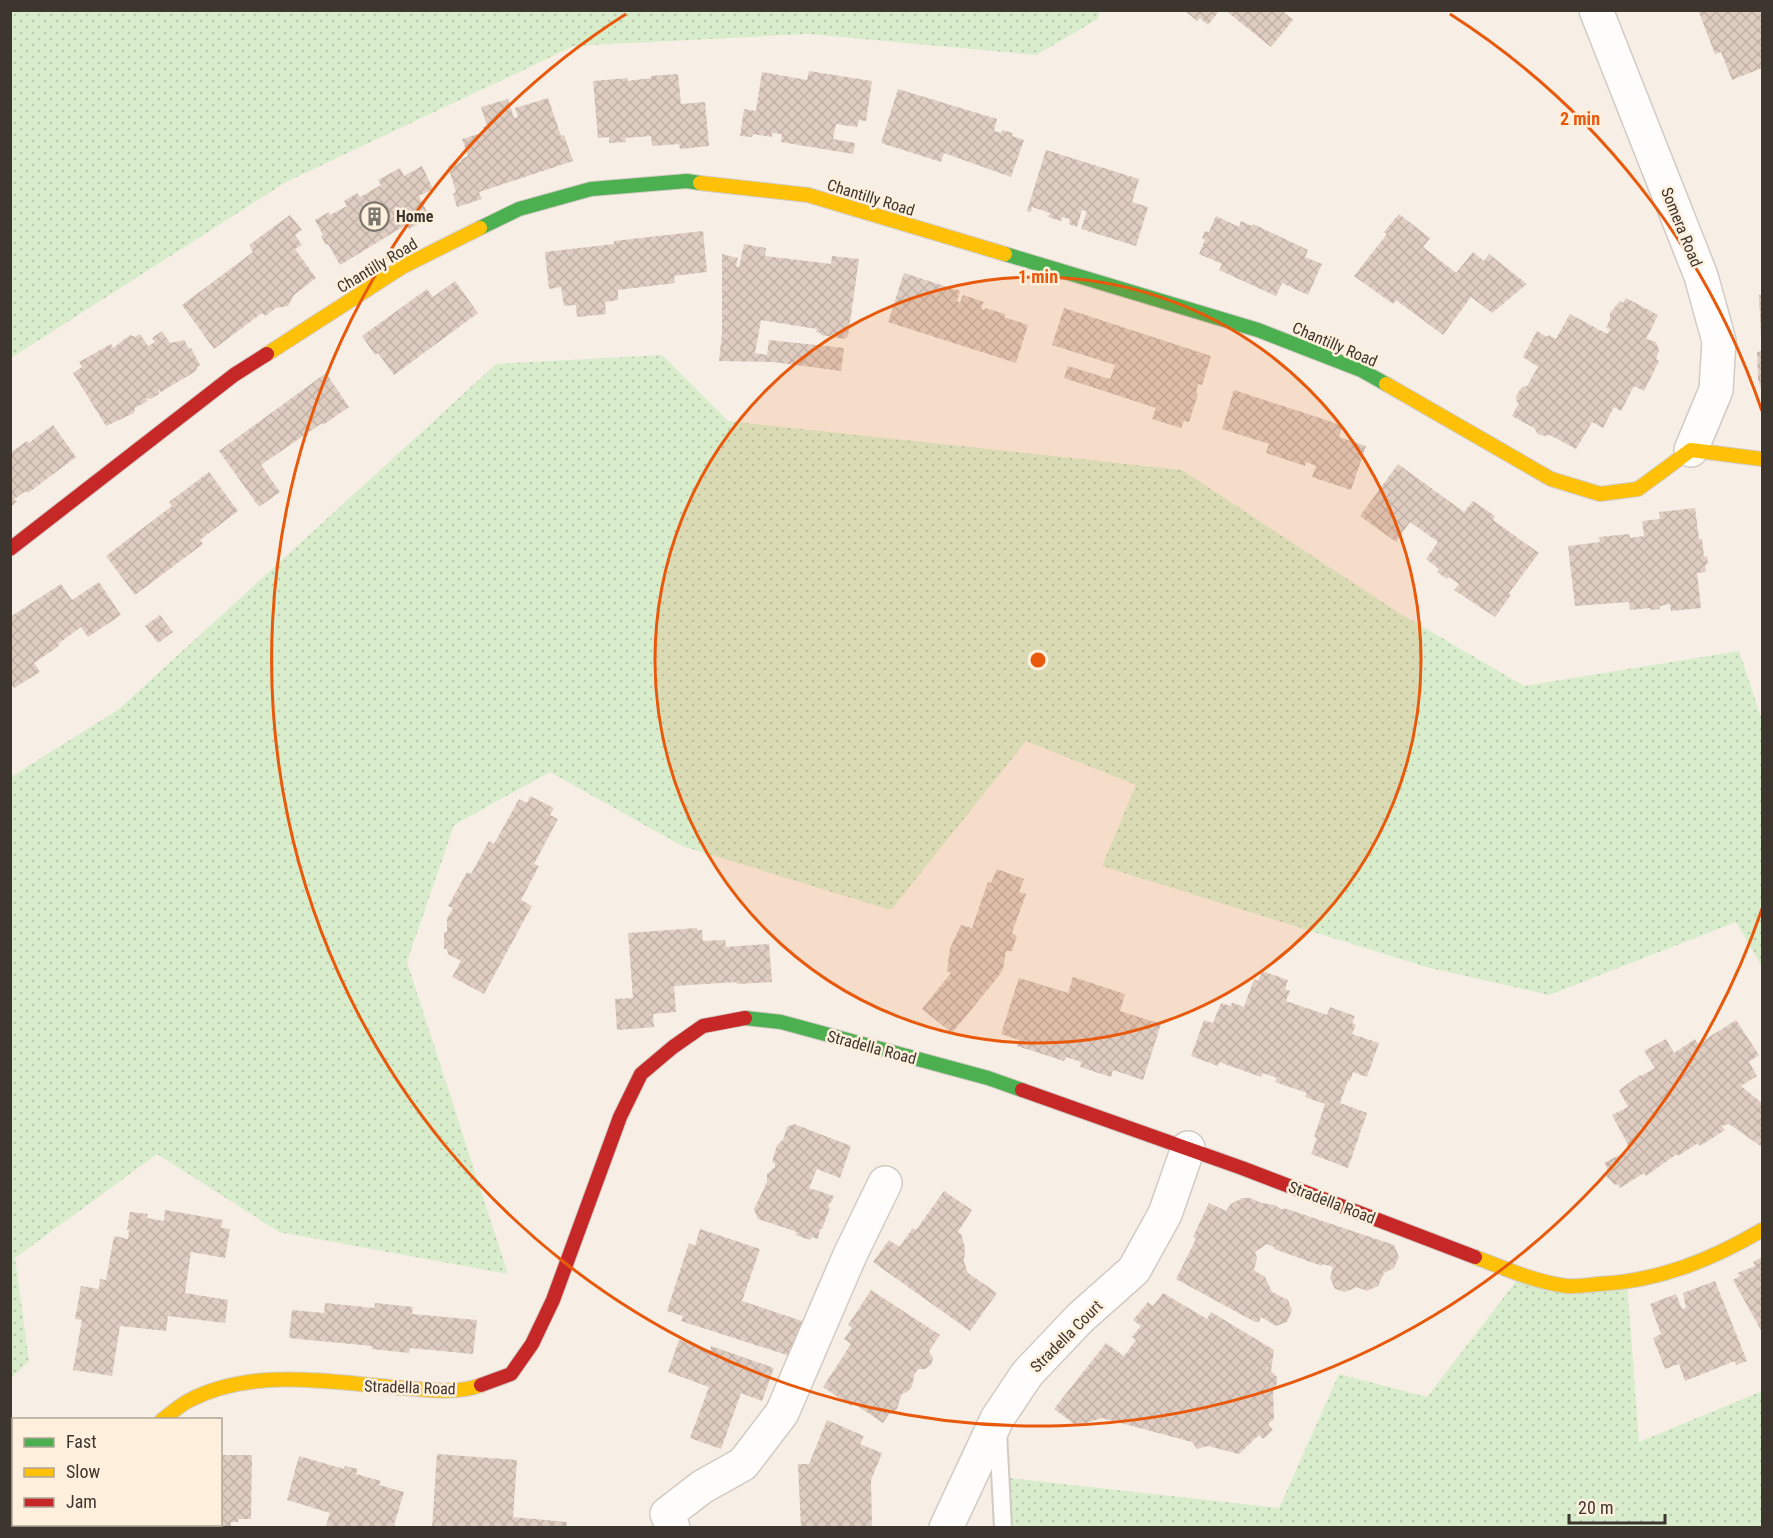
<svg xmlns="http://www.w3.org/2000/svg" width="1773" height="1538" viewBox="0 0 1773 1538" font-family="'Roboto Condensed',sans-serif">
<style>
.grass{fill:url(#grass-dots)}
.building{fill:url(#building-cross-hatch)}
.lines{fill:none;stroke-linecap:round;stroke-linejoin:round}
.lane-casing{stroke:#d2cbc4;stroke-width:20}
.street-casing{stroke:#d2cbc4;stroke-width:36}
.fast-casing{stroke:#d2cbc4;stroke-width:16}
.slow-casing{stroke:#d2cbc4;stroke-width:16}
.jam-casing{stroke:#d2cbc4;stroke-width:16}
.lane{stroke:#fefdfb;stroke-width:16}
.street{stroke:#fefdfb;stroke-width:33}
.fast{stroke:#4caf50;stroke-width:14}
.slow{stroke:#ffc107;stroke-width:14}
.jam{stroke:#c62828;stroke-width:14}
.ring{fill:none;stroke:#e8590c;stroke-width:3}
.labels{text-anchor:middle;stroke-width:5;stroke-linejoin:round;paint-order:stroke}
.street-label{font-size:16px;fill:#3c362f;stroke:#fff0dd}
.poi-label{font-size:16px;font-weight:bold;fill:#3c362f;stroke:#fff0dd;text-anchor:start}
.centre{fill:#e8590c;stroke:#fff0dd;stroke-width:3}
.ring-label{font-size:18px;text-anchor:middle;font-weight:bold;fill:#e8590c;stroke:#fff0dd;stroke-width:5;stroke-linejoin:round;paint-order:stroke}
</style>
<defs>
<pattern id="grass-dots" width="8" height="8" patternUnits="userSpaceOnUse" patternTransform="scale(1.5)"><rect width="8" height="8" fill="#d9edcd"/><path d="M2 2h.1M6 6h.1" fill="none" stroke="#bbccb0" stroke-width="1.8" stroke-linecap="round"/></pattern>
<pattern id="building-cross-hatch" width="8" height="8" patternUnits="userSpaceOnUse" patternTransform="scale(1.5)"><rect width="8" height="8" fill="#e0cdc1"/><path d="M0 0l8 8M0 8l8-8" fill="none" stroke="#c1b1a6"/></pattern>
</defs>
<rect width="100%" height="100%" fill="#f7efe5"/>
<g class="grass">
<path d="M11,10H1099V11L1098,19L1036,55L808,34L574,46L286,182L11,358Z"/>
<path d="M662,355L728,421L1182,470L1399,613L1524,686L1739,651L1762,720V967L1736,922L1549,995L1426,967L1102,866L1136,785L1026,741L891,910L682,846L550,772L454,825L407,962L508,1274L279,1232L157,1154L15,1258L29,1361L11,1378V777L119,709L496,364Z"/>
<path d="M1521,1275L1627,1283L1639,1442L1762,1391V1527H1003L1001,1477L1279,1508L1339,1374L1427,1397Z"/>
</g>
<g class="building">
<path d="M1184,10H1220L1208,25L1200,18L1197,21Z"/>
<path d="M1225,10H1281L1293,20L1271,47Z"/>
<path d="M1698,10H1760L1762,17V68L1732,80L1721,52L1715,54Z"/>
<path d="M809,71L872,81L866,121L859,120L857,127L836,124L833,139L855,143L853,154L781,142L782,134L772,133V137L753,134L752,137L740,136L744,109L756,111L762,72L807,80Z"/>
<path d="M678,74L681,104L705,102L709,146L680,149L679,144L652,146L651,136L625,138L626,142L609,143V137L598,138L593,81L628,78L627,81L651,78V76Z"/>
<path d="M898,89L997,119L994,131L1001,133L1002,130L1013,133L1012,136L1024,140L1011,177L944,153L941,162L881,143Z"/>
<path d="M548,98L561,136L564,135L573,161L479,192L482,199L457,207L453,194L456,192L448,166L461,162V159L468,156L462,139L485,132L483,127L487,126L481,107L508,99L514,118L518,117L515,108Z"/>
<path d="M1046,150L1139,179L1132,202L1148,207L1136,246L1081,229L1087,211L1082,210L1077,227L1069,224L1070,219L1062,217L1061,221L1048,217L1050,213L1032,207L1031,212L1027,211Z"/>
<path d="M422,166L433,189L419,196L430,218L409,229L406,225L340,265L328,244L326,245L321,236L323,235L315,220L329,212L330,215L347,206L344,201L357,193L360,197L381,185L378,180L400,168L404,176Z"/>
<path d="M1399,214L1430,238L1423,247L1456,273L1473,252L1484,261L1489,254L1527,284L1492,313L1471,297L1443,335L1396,300L1393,304L1354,276L1387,234L1384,232Z"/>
<path d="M290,215L302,230L295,235L302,245L295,249L316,278L294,295L288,306L276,308L265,316L262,313L214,349L182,305L253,252L249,245Z"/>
<path d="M1216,216L1239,227L1241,221L1252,226L1253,224L1308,250L1305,257L1322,264L1308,295L1282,283L1276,296L1219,270L1222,264L1199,254L1205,240L1202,238L1205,231L1209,232Z"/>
<path d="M703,231L707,272L674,276L675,283L618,290V300L605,302L606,314L577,317L576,305L564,306L561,287L549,289L545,252L614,244V241Z"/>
<path d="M744,244L766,248L765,256L831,264L832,256L859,259L848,336L845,339L821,335V333L816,332L817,329L761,320L755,353L767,355L769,340L844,348L841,371L773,362L719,361L722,334V254L738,258L736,266L739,267Z"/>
<path d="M904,273L960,291L957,301L960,303L963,295L984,302L981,309L984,310L985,308L1005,314L1004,317L1028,325L1016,363L888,322Z"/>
<path d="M455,281L478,313L394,375L378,353L375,355L362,336L427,289L433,297Z"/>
<path d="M1759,295H1762V337L1761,338Z"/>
<path d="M1626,298L1658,315L1646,339L1656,342L1659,350L1656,359L1659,361L1644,391L1634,386L1621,411L1614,407L1603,428L1592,422L1576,449L1550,435L1544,436L1538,434L1534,428L1512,416L1519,403L1517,402L1516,396L1522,387L1527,386L1538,367L1523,357L1537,331L1547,337L1549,335L1556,339L1570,314L1607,334L1610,329L1606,328L1610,320V313L1620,301L1623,303Z"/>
<path d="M1064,308L1211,356L1202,385L1198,384L1196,393L1198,394L1189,422L1184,421L1181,428L1152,419L1156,408L1064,378L1068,366L1110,379L1115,365L1052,345Z"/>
<path d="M162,331L170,343L184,340L189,349L191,348L200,365L197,367L196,371L161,392L159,390V394L151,399L145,398L148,401L135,408L134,413L106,426L73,373L82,367L79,362L111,344L113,348L130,335L135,337L140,334L148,346L155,342L152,338Z"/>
<path d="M1762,351V391L1758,380L1757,352Z"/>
<path d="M326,373L349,407L323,425L322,423L261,465L280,492L259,507L219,451Z"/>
<path d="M1234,390L1332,422L1342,427L1339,437L1366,446L1351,490L1312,477L1316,466L1306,462L1305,466L1266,453L1269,444L1222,429Z"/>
<path d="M53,425L76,457L28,493L26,491L14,499L17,502L10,507V453L27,441L29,443Z"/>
<path d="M1398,464L1464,512L1473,501L1495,516L1493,520L1539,553L1509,593L1511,595L1495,617L1454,590L1459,584L1449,577L1447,579L1437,572L1439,569L1426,559L1438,542L1410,522L1396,542L1360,516Z"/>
<path d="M209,472L238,511L200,540L203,544L135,595L106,556L172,506L169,502Z"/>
<path d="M1695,508L1699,539H1702L1704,557L1707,556L1708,564L1705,565L1706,572L1697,573L1701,608L1671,611L1670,604L1660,606V609L1650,610V608L1630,610L1629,602L1575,606L1568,546L1600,542L1599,537L1629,534L1630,538L1644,536L1642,521L1660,519L1659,512Z"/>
<path d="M99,582L121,615L88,637L81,627L58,644L59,646L34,663L40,672L14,688L10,682V617L61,584L72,600Z"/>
<path d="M160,615L173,632L158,643L145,626Z"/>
<path d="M530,796L554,808L550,815L558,819L534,864L539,866L521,900L532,906L484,994L452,977L461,961L448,954L447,949H444V932H447V919L453,908L448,906L467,872L471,874L489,841L494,844L519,799L527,803Z"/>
<path d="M997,869L1024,879L1019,892L1026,894L1012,933L1017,936L1012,951H1006L1003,969L998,977L952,1033L922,1009L951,973L947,971L950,948L961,925L972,928L988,882L991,883Z"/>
<path d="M697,928V930H702L703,941L725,940L726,947L769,944L772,982L737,984L736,982L674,986L676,1012L653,1014L654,1027L617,1030L615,999L633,998L628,933Z"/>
<path d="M1262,971L1288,980L1285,989L1290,991L1286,1001L1327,1015L1330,1007L1355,1016L1352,1023L1356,1025L1352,1034L1379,1043L1367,1077L1353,1072L1350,1081L1348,1080L1340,1103L1367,1113L1348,1168L1311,1154L1317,1138L1314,1137L1325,1104L1305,1097L1307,1093L1275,1082L1277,1078L1263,1073L1261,1077L1219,1062L1218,1066L1191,1056L1204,1020L1213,1023L1221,1003L1231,1006L1232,1002L1244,1007L1254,979L1258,981Z"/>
<path d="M1073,977L1125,994L1120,1011L1161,1024L1143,1080L1113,1070L1111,1077L1080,1067L1081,1062L1066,1057L1064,1061L1017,1046L1019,1040L1001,1034L1019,978L1068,993Z"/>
<path d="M1736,1020L1759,1055L1749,1062L1757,1076L1741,1086L1762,1103V1147L1729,1124L1722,1126L1725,1130L1700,1146L1698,1143L1678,1156L1677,1154L1646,1176L1644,1173L1620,1188L1618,1184L1615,1185L1607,1177V1167L1604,1163L1629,1150L1627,1145H1628L1612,1115L1628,1107L1619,1090L1640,1075L1641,1076L1655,1068L1644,1051L1666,1039L1674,1053L1695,1039L1698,1044Z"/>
<path d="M794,1124L851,1146L840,1178L817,1169L809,1188L834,1196L831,1203L830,1202L828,1207L830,1208L822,1229H820L818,1239L812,1237L810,1240L796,1235L797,1232L758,1219L754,1209L767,1182V1174L775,1167V1163L772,1162L777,1145L783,1140L787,1127Z"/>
<path d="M944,1191L972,1210L958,1232L961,1234L965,1248L964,1262L968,1273L997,1293L970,1331L873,1262L889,1240L899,1247L913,1228L916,1230Z"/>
<path d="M1242,1198H1250L1262,1203L1275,1205L1282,1210L1284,1208L1394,1245L1399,1257L1394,1268L1384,1273L1378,1286L1367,1291L1357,1287L1345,1292L1335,1289L1330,1278L1333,1267L1323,1264L1322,1266L1274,1249V1247L1267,1244L1255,1252L1257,1258L1254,1270L1265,1277L1272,1292L1288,1300L1292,1310L1287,1322L1276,1326L1261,1317L1259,1322H1255L1176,1279L1196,1239L1193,1237L1209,1203L1226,1211L1231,1204Z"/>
<path d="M165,1210L223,1220L221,1228L230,1229L225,1258L191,1252L185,1293L228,1300L225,1323L168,1316L166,1331L120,1326L112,1376L73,1370L82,1320L75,1319L81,1286L99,1289L100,1279L106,1280L114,1236L128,1239L129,1230H127L130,1212L148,1214L147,1218L164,1221Z"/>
<path d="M700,1229L760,1249L742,1301L805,1322L793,1357L681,1321L683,1316L667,1311L689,1243L695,1246Z"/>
<path d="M1762,1257V1332L1733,1280L1740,1276L1738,1273L1755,1266L1753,1262Z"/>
<path d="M1715,1281L1747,1361L1736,1365L1735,1361L1685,1381L1679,1364L1665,1369L1653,1338L1661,1334L1650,1304L1676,1294L1682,1309L1686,1308L1683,1293Z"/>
<path d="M871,1290L940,1335L929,1351L933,1358L931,1365L925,1369H918L914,1375L912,1387L907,1392L902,1394L900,1399L897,1409L888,1415L883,1423L853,1403L851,1406L823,1387L851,1344L844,1339L852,1328L848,1325Z"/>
<path d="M1163,1293L1207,1319L1211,1312L1274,1350L1271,1371L1277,1377V1384L1273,1389L1274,1419L1268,1424L1273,1430L1263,1439L1259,1435L1239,1454L1208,1446L1197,1449L1192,1442L1102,1418L1077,1426L1054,1409L1106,1343L1124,1356L1136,1340L1132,1337L1141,1326L1133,1320L1148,1302L1153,1306Z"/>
<path d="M325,1303L374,1308L375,1303L413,1307L412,1314L477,1320L473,1354L410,1348L409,1353L372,1349V1346L289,1338L292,1310L324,1313Z"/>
<path d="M679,1340L710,1351L711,1346L774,1368L762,1401L741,1393L721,1449L690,1438L709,1387L668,1372Z"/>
<path d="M827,1420L864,1436L860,1444L882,1453L871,1480L872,1528H801L798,1464H809Z"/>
<path d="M437,1454L517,1460L513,1517L567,1522V1528H432Z"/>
<path d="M220,1455H252L251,1519H239L238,1522H231V1528H149V1524H220Z"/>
<path d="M299,1456L344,1469L345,1466L358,1469L356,1474L381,1481L379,1485L404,1492L394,1525L399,1528H331L326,1526L330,1513L287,1500Z"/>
<path d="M14,1458V1518L10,1521V1461Z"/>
</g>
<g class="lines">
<defs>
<path id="lane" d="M998,1432L1003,1528"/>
<g id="street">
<path d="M1596,10L1701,276L1719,341L1716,390L1691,450"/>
<path d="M47,1528L50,1524"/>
<path d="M673,1528L667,1514L702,1487L743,1464L782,1413L850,1255L885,1183"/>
<path d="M946,1528L997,1419L1027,1374L1080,1318L1134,1270L1165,1214L1188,1148"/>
</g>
<g id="fast">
<path d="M480,228L519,209L591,189L687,181L700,183"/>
<path d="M1005,254L1258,330L1361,370L1386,384"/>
<path d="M745,1018L781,1022L988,1078L1022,1090"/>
</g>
<g id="slow">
<path d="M700,183L808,195L1005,254"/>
<path d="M267,354L402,267L480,228"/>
<path d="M1386,384L1551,479L1600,494L1638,489L1691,450L1762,459"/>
<path d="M1475,1257C1504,1268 1535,1282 1566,1286C1577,1287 1588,1285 1599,1284C1659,1281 1711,1260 1762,1230"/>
<path d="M162,1420C170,1414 179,1406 188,1401C253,1366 333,1383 404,1388C429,1390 457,1394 481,1385"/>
</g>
<g id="jam">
<path d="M10,549L234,375L267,354"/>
<path d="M1022,1090L1242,1168L1475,1257"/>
<path d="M481,1385L511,1374L532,1344L553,1300L620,1117L641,1074L673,1047L703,1026L745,1018"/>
</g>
</defs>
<use href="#lane" class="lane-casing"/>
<use href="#street" class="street-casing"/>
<use href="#fast" class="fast-casing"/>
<use href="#slow" class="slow-casing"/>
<use href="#jam" class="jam-casing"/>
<use href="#lane" class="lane"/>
<use href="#street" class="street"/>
<use href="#fast" class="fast"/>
<use href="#slow" class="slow"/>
<use href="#jam" class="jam"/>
</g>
<circle cx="1038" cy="660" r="383" fill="#e8590c" fill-opacity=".12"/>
<g class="ring">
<circle cx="1038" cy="660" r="383"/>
<path d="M1762 909A766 766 0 1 1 626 14M1450 14A766 766 0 0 1 1762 411"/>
</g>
<defs>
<symbol id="building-ring" viewBox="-11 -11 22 22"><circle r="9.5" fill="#fff0dd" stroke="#7d776f" stroke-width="1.5"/><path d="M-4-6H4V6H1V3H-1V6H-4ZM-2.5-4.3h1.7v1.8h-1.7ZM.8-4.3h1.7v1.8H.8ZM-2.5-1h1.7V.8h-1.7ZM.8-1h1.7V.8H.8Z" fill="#7d776f"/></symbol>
</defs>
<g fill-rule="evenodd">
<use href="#building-ring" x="358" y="200" width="33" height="33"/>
</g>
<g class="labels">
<g class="street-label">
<text transform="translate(871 197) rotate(17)" y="6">Chantilly Road</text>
<text transform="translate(1682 227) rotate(68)" y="6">Somera Road</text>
<text transform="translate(377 265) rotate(-31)" y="6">Chantilly Road</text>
<text transform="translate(1335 344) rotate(23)" y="6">Chantilly Road</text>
<text transform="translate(872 1047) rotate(15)" y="6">Stradella Road</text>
<text transform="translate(1332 1202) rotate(21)" y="6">Stradella Road</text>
<text transform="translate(1066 1336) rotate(-45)" y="6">Stradella Court</text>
<text transform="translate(410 1387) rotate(2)" y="6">Stradella Road</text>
</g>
<g class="poi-label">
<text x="396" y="222">Home</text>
</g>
</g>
<circle cx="1038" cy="660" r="9" class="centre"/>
<g class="ring-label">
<text x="1580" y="125">2 min</text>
<text x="1038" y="283">1 min</text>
</g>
<rect width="1773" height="1538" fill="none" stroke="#3c362f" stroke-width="24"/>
<rect x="12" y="1418" width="210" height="108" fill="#fff0dd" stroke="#b1a697" stroke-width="1.5"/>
<rect x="24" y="1438" width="30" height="9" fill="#4caf50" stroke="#b1a697" stroke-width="1.5"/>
<text x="66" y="1448" font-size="18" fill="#3c362f">Fast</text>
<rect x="24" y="1468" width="30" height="9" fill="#ffc107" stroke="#b1a697" stroke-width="1.5"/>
<text x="66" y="1478" font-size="18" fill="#3c362f">Slow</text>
<rect x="24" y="1498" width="30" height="9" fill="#c62828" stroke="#b1a697" stroke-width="1.5"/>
<text x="66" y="1508" font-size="18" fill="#3c362f">Jam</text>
<path d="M1569 1514v9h96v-9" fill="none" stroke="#3c362f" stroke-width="3"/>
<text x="1578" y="1514" font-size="18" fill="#3c362f" stroke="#fff0dd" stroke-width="4.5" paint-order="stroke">20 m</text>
</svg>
